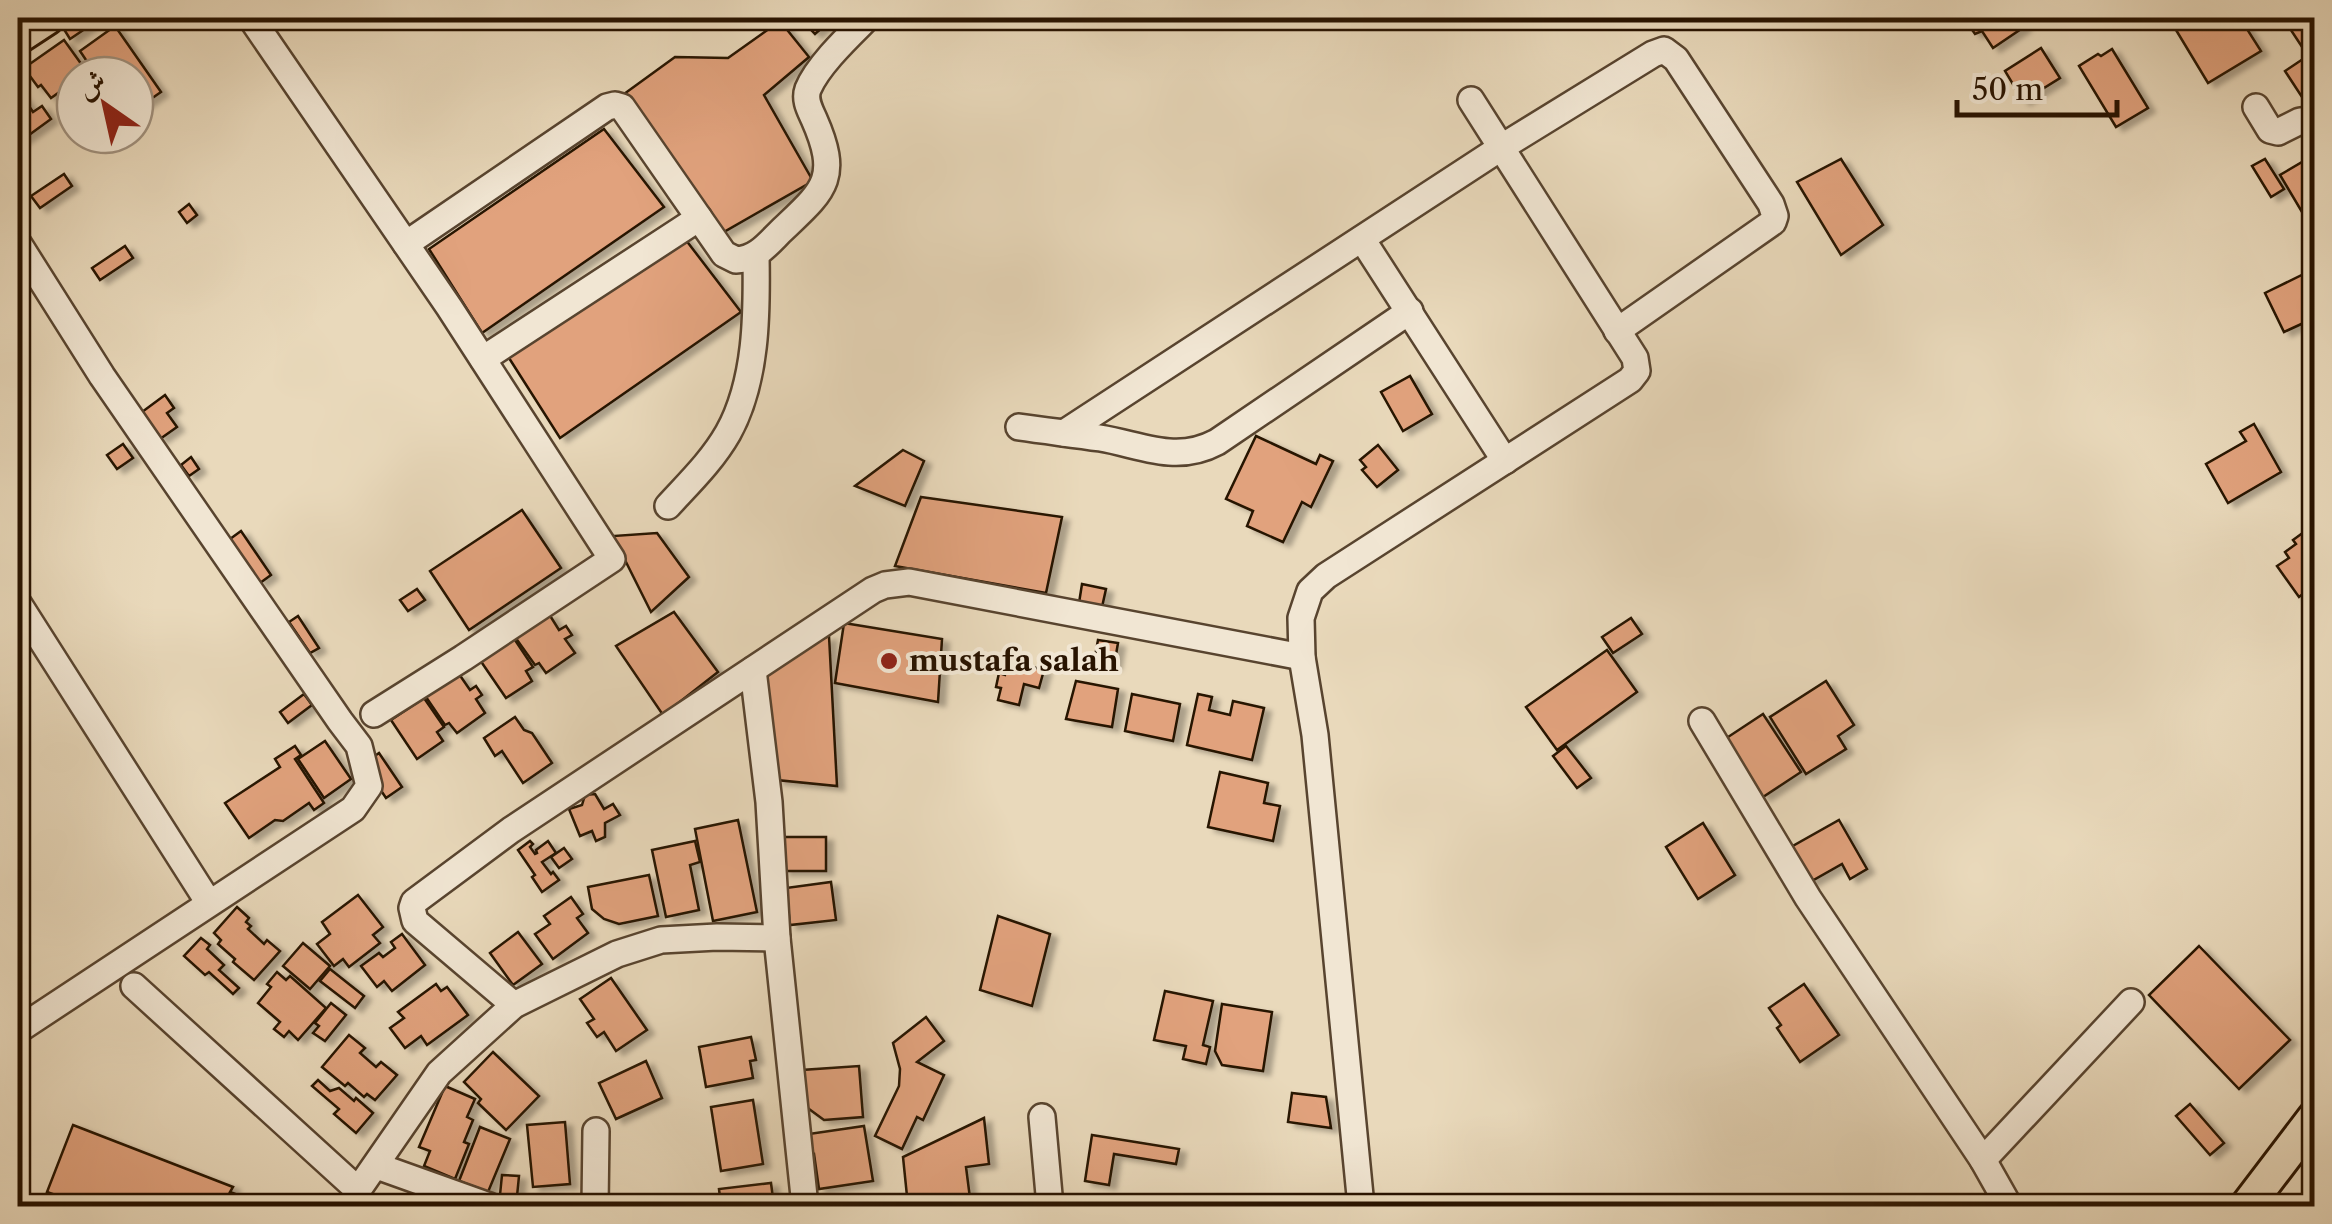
<svg xmlns="http://www.w3.org/2000/svg" width="2332" height="1224" viewBox="0 0 2332 1224" font-family="'Libre Caslon Text',Amiri,serif">
<style>
.building{fill:#e1a27d;stroke:#281300;stroke-width:2.5;filter:url(#shadow)}
.lines{fill:none;stroke-linecap:round;stroke-linejoin:round}
.minor-casing{stroke:#58442f;stroke-width:30}
.major-casing{stroke:#281300;stroke-width:38}
.minor{stroke:#f1e6d3;stroke-width:25}
.major{stroke:#e9d9bb;stroke-width:32}
.poi-dot{fill:#8f2418;stroke:#f1e6d3;stroke-width:4}
.labels{text-anchor:middle;stroke-width:8;stroke-linejoin:round;paint-order:stroke}
.poi-label{font-size:30px;font-weight:bold;fill:#281300;stroke:#f1e6d3;text-anchor:start}
</style>
<defs>
<filter id="shadow"><feDropShadow dx="7" dy="4" stdDeviation="2.5" flood-color="#0004"/></filter>
</defs>
<rect width="100%" height="100%" fill="#e9d9bb"/>
<filter id="stains"><feTurbulence type="fractalNoise" baseFrequency=".002" numOctaves="4"/><feColorMatrix values="0 0 0 0 .2 0 0 0 0 .09 0 0 0 0 .02 0 0 0 .5 -.17"/></filter>
<radialGradient id="worn" r=".72"><stop offset=".6" stop-color="#630" stop-opacity="0"/><stop offset="1" stop-color="#630" stop-opacity=".3"/></radialGradient>
<g class="building">
<path d="M74,18H101L70,39L62,26Z"/>
<path d="M800,18H833L815,34Z"/>
<path d="M1964,18H2020L2024,27L1993,48L1982,31L1975,34Z"/>
<path d="M2175,18H2240L2261,51L2208,83L2170,20Z"/>
<path d="M2283,18H2314V60L2312,62Z"/>
<path d="M780,21L809,57L764,95L813,181L722,233L624,94L675,57L728,58Z"/>
<path d="M115,26L161,92L135,110V75H96L80,51Z"/>
<path d="M64,40L87,72L83,75H75V81L51,98L41,85L38,87L24,68Z"/>
<path d="M2041,48L2060,78L2023,101L2005,71Z"/>
<path d="M2112,49L2148,108L2116,127L2079,66L2098,54L2101,56Z"/>
<path d="M2309,55L2314,63V89L2302,97L2285,71Z"/>
<path d="M18,90L33,112L42,106L51,119L18,143Z"/>
<path d="M604,129L664,207L482,333L429,249Z"/>
<path d="M2314,155V212L2305,217L2280,175Z"/>
<path d="M1841,159L1883,225L1841,255L1797,182Z"/>
<path d="M2265,159L2284,189L2271,197L2252,166Z"/>
<path d="M64,174L72,186L40,208L31,196Z"/>
<path d="M189,204L197,215L187,223L179,212Z"/>
<path d="M679,231L741,312L560,438L502,347Z"/>
<path d="M125,246L133,258L100,280L92,268Z"/>
<path d="M2314,269V328L2310,320L2284,332L2265,293Z"/>
<path d="M1410,376L1432,414L1403,431L1381,392Z"/>
<path d="M165,395L174,408L167,413L177,427L160,439L142,412Z"/>
<path d="M2254,424L2281,472L2228,503L2206,464L2246,441L2240,432Z"/>
<path d="M1256,436L1316,464L1320,455L1333,461L1311,507L1302,502L1283,542L1247,526L1253,511L1226,499Z"/>
<path d="M123,444L133,458L117,469L107,455Z"/>
<path d="M1378,445L1398,470L1377,487L1362,470L1366,467L1360,460Z"/>
<path d="M903,450L924,461L905,506L855,486Z"/>
<path d="M191,457L199,469L189,476L181,465Z"/>
<path d="M921,497L1062,517L1046,593L895,566Z"/>
<path d="M522,510L561,568L469,630L430,571Z"/>
<path d="M2308,529L2314,539V585L2299,597L2277,566L2289,558L2285,552L2296,544L2293,540Z"/>
<path d="M241,531L271,575L260,583L230,539Z"/>
<path d="M657,533L689,577L651,612L613,536Z"/>
<path d="M1082,584L1106,589L1102,607L1079,603Z"/>
<path d="M417,589L425,600L408,611L400,600Z"/>
<path d="M674,612L718,672L663,715L616,646Z"/>
<path d="M549,614L559,630L566,626L572,635L565,639L575,653L546,673L539,663L535,665L515,637Z"/>
<path d="M298,616L319,648L310,653L289,622Z"/>
<path d="M1631,618L1642,634L1613,653L1602,637Z"/>
<path d="M844,623L942,639L938,702L835,683Z"/>
<path d="M829,636L837,786L777,780L761,664Z"/>
<path d="M513,637L533,667L526,671L532,681L506,698L480,660Z"/>
<path d="M1098,640L1118,643L1114,666L1094,662Z"/>
<path d="M1607,650L1637,692L1557,750L1526,707Z"/>
<path d="M1009,661L1044,670L1039,688L1024,684L1019,705L998,700L1001,688L996,687L999,673L1005,675Z"/>
<path d="M459,674L470,690L476,686L482,695L476,699L485,713L457,733L449,723L445,725L426,697Z"/>
<path d="M1076,681L1118,689L1112,727L1066,719Z"/>
<path d="M1826,681L1854,725L1838,736L1846,749L1806,774L1770,717Z"/>
<path d="M304,694L312,705L288,723L280,712Z"/>
<path d="M1132,694L1180,704L1173,741L1125,731Z"/>
<path d="M1198,694L1212,697L1209,710L1230,715L1233,701L1264,708L1252,760L1187,745Z"/>
<path d="M424,698L444,727L437,732L443,741L417,759L391,720Z"/>
<path d="M1763,714L1801,772L1763,797L1725,739Z"/>
<path d="M515,717L524,730L532,733L552,763L523,783L502,751L495,756L484,738Z"/>
<path d="M325,741L351,779L324,798L298,759Z"/>
<path d="M295,746L301,755L295,759L324,803L314,810L309,803L283,821L275,820L249,838L225,803L280,767L275,759Z"/>
<path d="M1566,746L1591,778L1577,788L1553,756Z"/>
<path d="M379,753L402,787L386,798L372,777L369,760Z"/>
<path d="M1220,772L1268,783L1264,803L1280,806L1273,841L1208,827Z"/>
<path d="M595,794L604,809L613,804L620,815L605,823V837L596,841L592,831L580,836L569,809L582,805L585,795Z"/>
<path d="M738,820L757,912L713,921L695,829Z"/>
<path d="M1839,820L1867,869L1850,879L1842,864L1810,882L1791,847Z"/>
<path d="M1703,823L1735,875L1698,899L1666,847Z"/>
<rect x="783" y="837" width="43" height="34"/>
<path d="M530,841L533,844L530,847L535,854L537,853L536,850L548,841L556,853L542,862L551,874L553,872L559,880L542,892L532,877L535,875L518,850Z"/>
<path d="M695,841L700,862L690,865L699,910L666,917L652,850Z"/>
<path d="M564,848L572,859L559,868L551,857Z"/>
<path d="M649,875L658,916L619,924L604,919L592,909L588,887Z"/>
<path d="M831,882L836,920L790,925L786,888Z"/>
<path d="M358,895L383,927L373,935L380,943L349,967L343,959L334,966L317,944L330,934L322,922Z"/>
<path d="M571,897L583,914L577,918L588,933L553,959L535,934L550,924L544,916Z"/>
<path d="M237,907L249,918L246,922L251,926L248,929L264,944L267,940L280,951L254,980L233,962L235,959L218,944L221,940L214,933Z"/>
<path d="M998,916L1050,934L1032,1006L980,990Z"/>
<path d="M518,932L542,964L513,985L490,953Z"/>
<path d="M402,934L425,965L392,991L384,981L377,987L361,966L379,953L383,957L395,948L391,942Z"/>
<path d="M201,938L210,945L207,949L224,965L219,970L239,988L233,994L209,972L205,975L184,956Z"/>
<path d="M303,943L330,966L310,989L283,966Z"/>
<path d="M2199,946L2290,1040L2239,1089L2149,995Z"/>
<path d="M330,969L364,996L355,1008L320,981Z"/>
<path d="M277,972L286,980L290,976L326,1008L298,1040L289,1031L284,1037L274,1029L280,1022L258,1003L271,987L267,984Z"/>
<path d="M611,978L647,1030L616,1051L604,1032L597,1037L587,1023L594,1019L580,999Z"/>
<path d="M436,984L441,991L447,987L468,1015L427,1045L421,1036L405,1048L390,1028L404,1018L398,1012Z"/>
<path d="M1804,984L1839,1035L1800,1062L1777,1028L1781,1025L1769,1008Z"/>
<path d="M1165,991L1213,1001L1203,1045L1210,1047L1206,1064L1183,1059L1186,1046L1154,1040Z"/>
<path d="M331,1003L346,1015L325,1041L313,1033L319,1026L315,1023Z"/>
<path d="M1222,1004L1272,1012L1263,1071L1222,1065L1215,1051Z"/>
<path d="M926,1017L944,1041L917,1062L944,1075L923,1120L917,1117L902,1149L875,1136L899,1086L900,1069L893,1043Z"/>
<path d="M349,1035L365,1048L360,1053L376,1067L381,1062L397,1075L375,1100L367,1094L364,1097L348,1083L345,1086L322,1067Z"/>
<path d="M751,1037L756,1060L750,1061L753,1078L706,1087L699,1047Z"/>
<path d="M493,1052L539,1096L506,1130L478,1103L481,1099L464,1082Z"/>
<path d="M646,1061L662,1098L616,1119L599,1083Z"/>
<path d="M859,1066L863,1117L824,1120L805,1106L802,1070Z"/>
<path d="M318,1080L330,1091L339,1088L354,1101L356,1098L373,1113L356,1133L334,1114L339,1109L312,1086Z"/>
<path d="M445,1086L475,1099L467,1117L473,1120L464,1142L469,1144L455,1179L424,1166L430,1151L419,1147Z"/>
<path d="M1292,1093L1326,1097L1331,1128L1288,1122Z"/>
<path d="M753,1100L763,1164L721,1171L711,1107Z"/>
<path d="M2190,1104L2224,1143L2210,1155L2176,1116Z"/>
<path d="M984,1118L989,1164L966,1167L971,1206H908L903,1157Z"/>
<path d="M565,1122L570,1184L533,1187L527,1125Z"/>
<path d="M73,1125L233,1187L230,1192L267,1206H86L47,1192Z"/>
<path d="M864,1126L873,1181L819,1189L814,1154L805,1155L802,1135Z"/>
<path d="M480,1127L510,1139L488,1192L459,1181Z"/>
<path d="M1092,1135L1179,1149L1176,1164L1114,1154L1109,1185L1085,1181Z"/>
<path d="M502,1175L519,1176L517,1196L500,1195Z"/>
<path d="M771,1183L774,1206H721L719,1189Z"/>
</g>
<g class="lines">
<defs>
<g id="minor">
<path d="M251,18L449,307L612,559L463,658L374,714"/>
<path d="M2256,107L2270,130L2278,132L2300,121L2314,119"/>
<path d="M1362,239L1505,461"/>
<path d="M18,243L102,376L340,721L359,746L369,786L353,809L18,1030"/>
<path d="M406,244L607,107L615,105L622,107L724,254L736,260C756,259 767,245 780,232C823,191 841,180 814,119C810,110 804,100 808,89C818,65 849,36 867,18"/>
<path d="M483,359L699,218"/>
<path d="M1019,427C1046,431 1073,434 1100,438C1142,445 1176,464 1217,442L1410,311"/>
<path d="M1064,433L1502,147L1653,54L1664,50L1676,59L1771,204L1775,216L1773,222L1617,331"/>
<path d="M668,506C689,483 712,461 728,433C757,381 757,313 756,256"/>
<path d="M18,603L209,903"/>
<path d="M753,670L769,802L777,938L805,1206"/>
<path d="M1702,721L1808,898L1983,1160L2009,1206"/>
<path d="M134,986L358,1190"/>
<path d="M514,1005L415,921L412,908L414,902L511,830L873,590L885,585L909,582L1302,657"/>
<path d="M1042,1117L1050,1206"/>
<path d="M1983,1160L2131,1002"/>
<path d="M377,1166L489,1206"/>
<path d="M350,1206L358,1190L439,1073L514,1005L617,954L661,940L717,937L777,938"/>
<path d="M595,1206L596,1131"/>
<path d="M1361,1206L1315,735L1302,657L1301,618L1310,591L1326,576L1630,380L1637,371L1635,358L1471,100"/>
</g>
<g id="major">
<path d="M18,37L47,18"/>
<path d="M2247,1206L2314,1118"/>
</g>
</defs>
<use href="#minor" class="minor-casing"/>
<use href="#major" class="major-casing"/>
<use href="#minor" class="minor"/>
<use href="#major" class="major"/>
</g>
<circle class="poi-dot" cx="889" cy="661" r="10"/>
<g class="labels">
<g class="poi-label">
<text x="909" y="671">mustafa salah</text>
</g>
</g>
<rect width="2332" height="1224" fill="none" stroke="#e9d9bb" stroke-width="60"/>
<rect x="20" y="20" width="2292" height="1184" fill="none" stroke="#281300" stroke-width="5"/>
<rect x="30" y="30" width="2272" height="1164" fill="none" stroke="#281300" stroke-width="2.5"/>
<g transform="translate(105 105) rotate(326)"><circle r="48" fill="#f1e6d3" stroke="#a1927f" stroke-width="2.5"/>
<path d="M0-8L18 38L0 25L-18 38Z" fill="#8f2418"/>
<text y="-15" font-size="28" font-weight="bold" text-anchor="middle" fill="#281300">ش</text>
</g>
<path d="M1957 100v15h160v-15" fill="none" stroke="#281300" stroke-width="5"/>
<text x="1972" y="100" font-size="30" fill="#281300" stroke="#f1e6d3" stroke-width="8" paint-order="stroke">50 m</text>
<rect width="100%" height="100%" filter="url(#stains)"/>
<rect width="100%" height="100%" fill="url(#worn)"/>
</svg>
